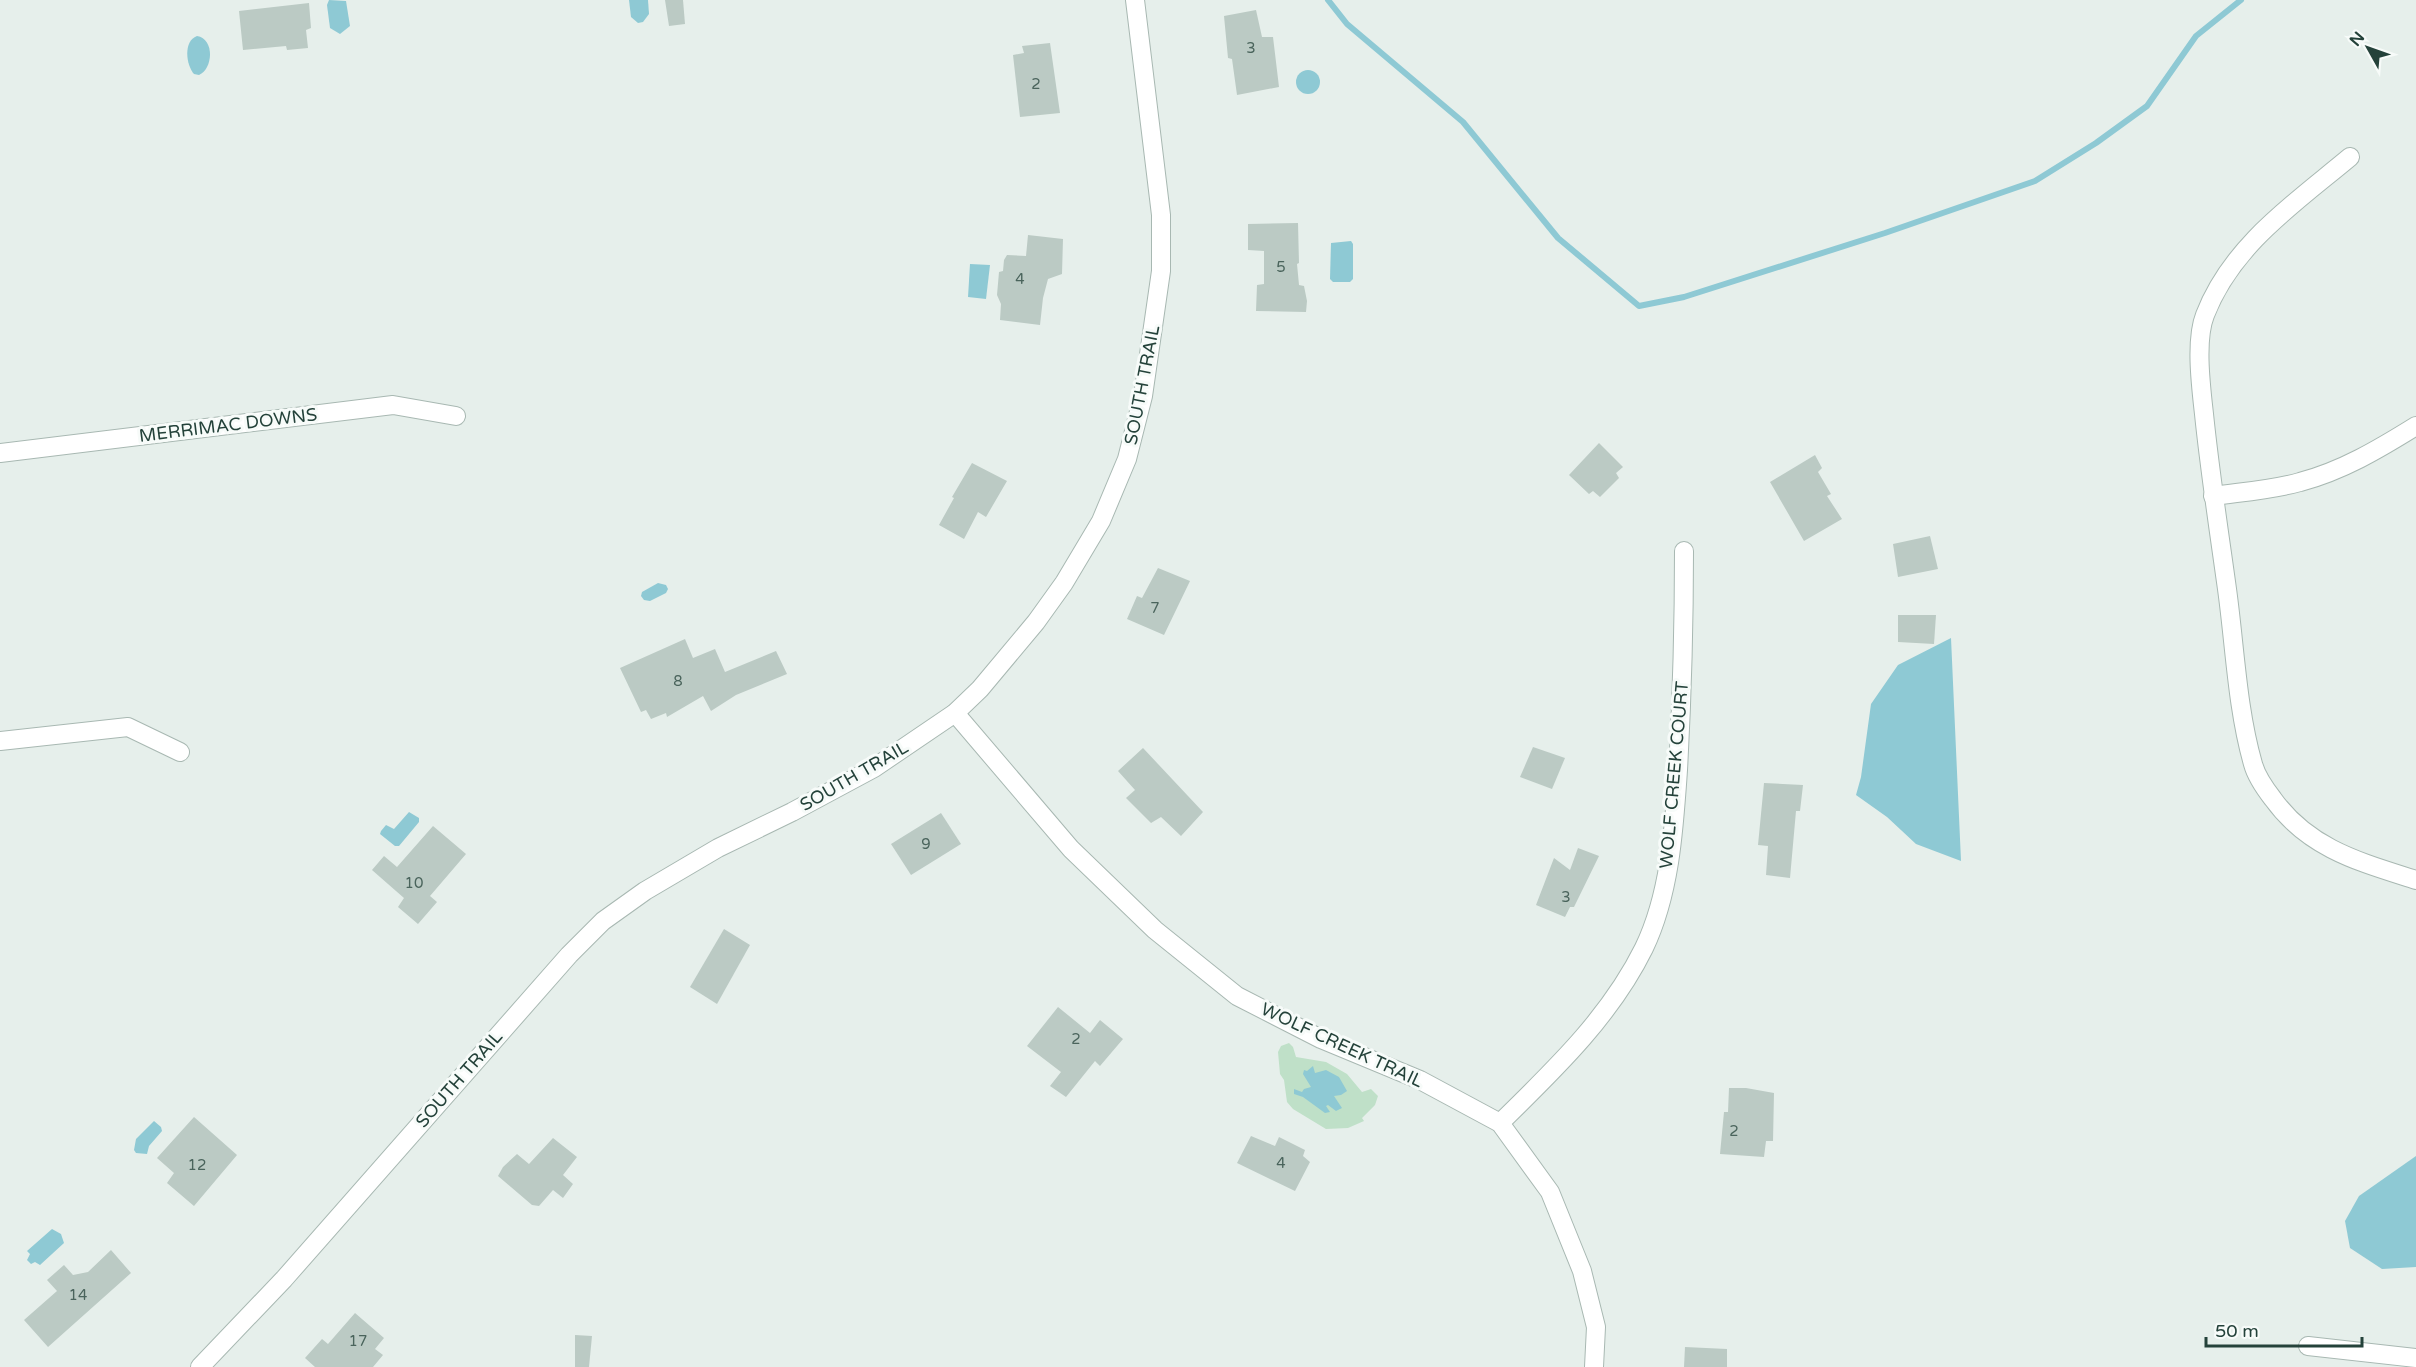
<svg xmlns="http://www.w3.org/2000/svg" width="2416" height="1367" viewBox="0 0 2416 1367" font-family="'Varela Round',sans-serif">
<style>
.green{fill:#bfe0c8}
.water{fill:#8ec9d4}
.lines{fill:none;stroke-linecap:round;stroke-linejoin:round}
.stream{stroke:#8ec9d4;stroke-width:6}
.building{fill:#bbcac4}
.street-casing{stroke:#a8b8b2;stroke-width:20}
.street{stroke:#fff;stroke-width:18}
.labels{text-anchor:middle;stroke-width:6;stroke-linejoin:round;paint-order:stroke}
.number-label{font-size:15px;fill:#4a645c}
.street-label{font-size:18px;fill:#24423a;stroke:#f7fbf9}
</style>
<rect width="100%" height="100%" fill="#e6efeb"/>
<path class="green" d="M1289,1043L1293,1047L1296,1057L1326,1062L1347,1074L1362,1092L1371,1089L1378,1096L1375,1105L1362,1118L1364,1121L1348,1128L1326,1129L1293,1109L1287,1102L1284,1080L1280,1074L1278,1052L1281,1046Z"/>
<g class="water">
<path d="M329,0L346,1L350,26L340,34L330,28L327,5Z"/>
<path d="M629,0H648L649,14L643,22L638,23L631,17Z"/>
<path d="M197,36C215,39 213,69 199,75L194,74C186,65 183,41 197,36Z"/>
<circle cx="1308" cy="82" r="12"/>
<path d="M1351,241L1353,244V279L1350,282H1333L1330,279L1331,243Z"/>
<path d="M970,264L990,265L986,299L968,297Z"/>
<path d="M658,583L666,585L668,589L666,593L650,601L644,600L641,596L642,592Z"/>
<path d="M1951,638L1961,861L1916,844L1887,817L1856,795L1861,777L1871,704L1898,665Z"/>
<path d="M409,812L419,818V822L399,846H395L380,834L381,831L386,825L394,829Z"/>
<path d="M1313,1066L1315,1073L1326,1070L1339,1077L1347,1091L1341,1095L1334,1096L1342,1108L1336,1111L1328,1105L1326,1106L1330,1112L1325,1113L1303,1097L1294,1094V1089L1302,1092L1304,1089L1311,1087L1303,1074L1304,1070L1307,1071Z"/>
<path d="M154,1121L161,1127L162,1131L149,1146L147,1154L136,1153L134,1150L136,1139Z"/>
<path d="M2416,1156V1267L2382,1269L2350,1248L2345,1221L2359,1196Z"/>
<path d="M52,1229L61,1234L64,1243L40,1265L35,1262L31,1264L27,1260L30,1254L27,1251Z"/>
</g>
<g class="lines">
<path class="stream" d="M1328,0L1347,24L1463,122L1558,238L1639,306L1684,297L1885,233L2035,181L2096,143L2147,106L2196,36L2241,0"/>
</g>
<g class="building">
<path d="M665,0H683L685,24L669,26Z"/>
<path d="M309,3L311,28L306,30L308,48L287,50L286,46L243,50L239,11Z"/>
<path d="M1256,10L1262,37H1273L1279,87L1237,95L1232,59L1228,58L1224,16Z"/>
<path d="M1050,43L1060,113L1020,117L1013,55L1024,53L1022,46Z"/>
<path d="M1298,223L1299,263L1297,264L1299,285L1304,286L1307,301L1306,312L1256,311L1257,285L1264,284V251L1248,250V224Z"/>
<path d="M1028,235L1063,239L1062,274L1048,279L1043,298L1040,325L1000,320L1001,304L997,295L999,272L1003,271L1004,260L1007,255L1026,256Z"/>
<path d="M1599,443L1623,467L1616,473L1619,478L1600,497L1593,491L1589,494L1569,475Z"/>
<path d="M1815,455L1822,468L1818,472L1831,494L1827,496L1842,519L1804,541L1770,482Z"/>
<path d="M972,463L1007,481L986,517L978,512L964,539L939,525L954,498L952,497Z"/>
<path d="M1930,536L1938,569L1898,577L1893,544Z"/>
<path d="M1158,568L1190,581L1164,635L1127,619L1137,596L1142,598Z"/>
<path d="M1898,615H1936L1934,644L1898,642Z"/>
<path d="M685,639L693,658L715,649L725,672L776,651L787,674L736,695L711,711L703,696L667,717L666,713L651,719L646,710L641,712L620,668Z"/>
<path d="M1533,747L1565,758L1552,789L1520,777Z"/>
<path d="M1143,748L1203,812L1181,836L1161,817L1151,823L1126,798L1135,790L1118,771Z"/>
<path d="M1764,783L1803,785L1800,811H1796L1790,878L1766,875L1768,846L1758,845Z"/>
<path d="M941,813L961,844L911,875L891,844Z"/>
<path d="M433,826L466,854L430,896L437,902L418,924L398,907L404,898L372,870L384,856L397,867Z"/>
<path d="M1578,848L1599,856L1574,907H1570L1565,917L1536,905L1554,858L1570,870Z"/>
<path d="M724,929L750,945L717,1004L690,987Z"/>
<path d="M1058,1007L1090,1033L1100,1020L1123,1039L1100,1066L1095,1061L1066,1097L1050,1086L1061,1072L1027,1046Z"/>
<path d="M1729,1088H1746L1774,1093L1773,1141H1766L1764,1157L1720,1154L1724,1112H1728Z"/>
<path d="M194,1117L237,1155L194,1206L167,1183L174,1173L157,1158Z"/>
<path d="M1251,1136L1275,1146L1279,1137L1305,1150L1303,1156L1310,1162L1295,1191L1237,1163Z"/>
<path d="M553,1138L577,1157L563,1175L573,1184L563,1198L553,1190L539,1206L532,1205L498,1176L503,1167L517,1154L529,1164Z"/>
<path d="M111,1250L131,1273L48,1347L24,1320L57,1291L47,1280L64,1265L73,1275L88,1272Z"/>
<path d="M355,1313L384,1338L375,1349L383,1355L373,1367H315L305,1358L322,1339L328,1344Z"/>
<path d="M575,1335L592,1336L589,1367H575Z"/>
<path d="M1685,1347L1727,1349V1367H1684Z"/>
</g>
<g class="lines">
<defs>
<g id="street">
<path d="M2350,157C2295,203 2232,245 2205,315C2195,340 2201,387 2204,414C2210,473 2219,531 2227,589C2235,647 2237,708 2253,764C2256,775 2266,790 2273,799C2309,849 2360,862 2416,880"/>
<path d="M0,453L393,405L456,416"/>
<path d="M2213,496C2241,492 2272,490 2300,482C2342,471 2379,449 2416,426"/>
<path d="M955,713L1071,849L1155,930L1237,996L1321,1039L1420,1080L1500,1123L1550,1192L1582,1271L1596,1327L1594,1367"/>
<path d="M0,741L128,727L180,752"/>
<path d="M1500,1123C1554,1070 1610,1017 1644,948C1670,894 1674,829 1678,770C1682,697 1684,624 1684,551"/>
<path d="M2308,1346L2416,1358"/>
<path d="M200,1367L284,1279L569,955L603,921L645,891L718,848L792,812L874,768L955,713L980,689L1036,622L1064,583L1101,521L1127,459L1143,396L1161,271V215L1135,0"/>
</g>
</defs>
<use href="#street" class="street-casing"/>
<use href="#street" class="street"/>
</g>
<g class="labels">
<g class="number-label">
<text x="1251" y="53">3</text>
<text x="1036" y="89">2</text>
<text x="1281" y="272">5</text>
<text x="1020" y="284">4</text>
<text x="1155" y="613">7</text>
<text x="678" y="686">8</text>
<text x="926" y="849">9</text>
<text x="414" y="888">10</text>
<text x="1566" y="902">3</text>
<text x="1076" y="1044">2</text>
<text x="1734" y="1136">2</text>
<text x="1281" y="1168">4</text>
<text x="197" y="1170">12</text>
<text x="78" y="1300">14</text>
<text x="358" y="1346">17</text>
</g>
<g class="street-label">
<text transform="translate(1142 385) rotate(-79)" y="6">SOUTH TRAIL</text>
<text transform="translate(228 425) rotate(-7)" y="6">MERRIMAC DOWNS</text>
<text transform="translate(1674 775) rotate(-85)" y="6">WOLF CREEK COURT</text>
<text transform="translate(854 776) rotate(-30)" y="6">SOUTH TRAIL</text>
<text transform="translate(1342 1045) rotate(25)" y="6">WOLF CREEK TRAIL</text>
<text transform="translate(459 1079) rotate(-49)" y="6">SOUTH TRAIL</text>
</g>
</g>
<g transform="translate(2368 48) rotate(310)" stroke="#f7fbf9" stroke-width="4.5" paint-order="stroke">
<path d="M0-4.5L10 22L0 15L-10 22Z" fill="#24423a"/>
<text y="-9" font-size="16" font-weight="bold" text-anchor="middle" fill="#24423a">N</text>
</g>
<path d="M2206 1337v9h156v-9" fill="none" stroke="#24423a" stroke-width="3"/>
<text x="2215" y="1337" font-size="18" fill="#24423a" stroke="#f7fbf9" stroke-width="4.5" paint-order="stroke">50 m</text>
</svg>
